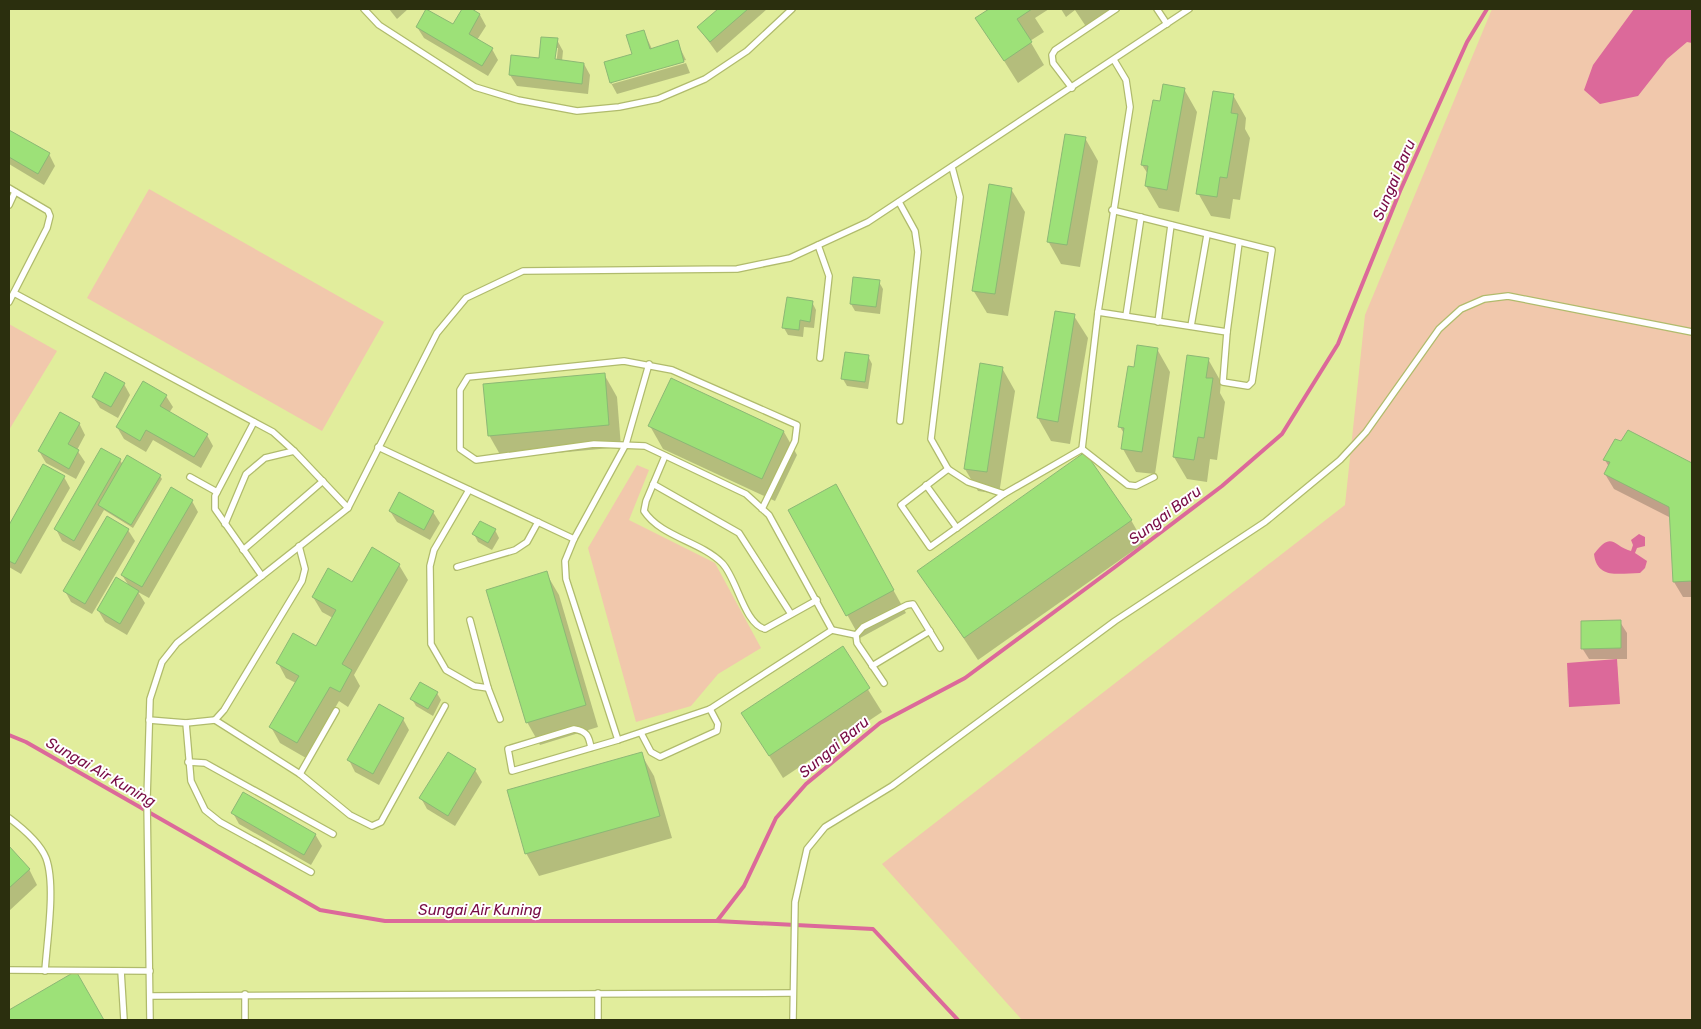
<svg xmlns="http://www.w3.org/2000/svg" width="1701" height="1029" viewBox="0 0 1701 1029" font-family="Rubik,sans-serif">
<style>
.green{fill:#f1c8ac}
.water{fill:#dc699a}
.shadow{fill:#0003;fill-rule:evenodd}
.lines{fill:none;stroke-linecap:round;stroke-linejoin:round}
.stream{stroke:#dc699a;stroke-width:4}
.building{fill:#9de178;stroke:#8cb875}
.service-casing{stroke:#b0bb6c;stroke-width:8}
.service{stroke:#fff;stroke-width:5.5}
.labels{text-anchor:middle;stroke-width:4;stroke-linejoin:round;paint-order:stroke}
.water-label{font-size:15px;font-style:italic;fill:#780c45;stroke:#fff}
</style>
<rect width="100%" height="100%" fill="#e1ed9c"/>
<g class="green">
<path d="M1492,9H1692V1020H1022L882,864L1345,505L1365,315Z"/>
<path d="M149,189L384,322L322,431L87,298Z"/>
<path d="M9,324L57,351L9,430Z"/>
<path d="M637,465L649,470L629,520L715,563L761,648L718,674L691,706L636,722L588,548Z"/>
</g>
<g class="water">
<path d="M1634,9H1692V43L1687,42L1667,59L1638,96L1600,104L1584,90L1593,65Z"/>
<path d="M1639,534L1645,537V546L1637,548L1635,553L1647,561L1645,568L1640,573C1620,573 1597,580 1594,554C1612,530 1613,546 1631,551L1633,545L1631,540Z"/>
<path d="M1617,659L1620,704L1569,707L1567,663Z"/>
</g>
<g class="shadow">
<path d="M389,9H408L397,19Z"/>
<path d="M463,9H470L480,15L486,26L477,40L492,49L498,60L488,76L424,38L417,27L453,26Z"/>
<path d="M719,9H767L717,53L698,27Z"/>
<path d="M991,9H1049L1035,18L1044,32L1030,41L1044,65L1018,83L977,18Z"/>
<path d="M1061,9H1117L1118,11L1089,31L1075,10L1066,17Z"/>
<path d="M644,32L652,49L677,42L686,60L612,81V84L686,63L690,73L617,94L611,83L605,63L633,55Z"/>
<path d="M557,40L563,51L562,61L584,64L590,75L588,94L517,86L510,75L512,56L540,59ZM555,48H558L556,66H553Z"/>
<path d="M1184,89L1197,112L1179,212L1159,208L1146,186L1148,174L1142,165L1161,103Z"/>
<path d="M1233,95L1246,118L1245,129L1250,138L1240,200L1233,199L1230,219L1211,216L1198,193Z"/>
<path d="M9,131L49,154L55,166L44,185L9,164Z"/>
<path d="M1085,138L1098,161L1080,267L1061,264L1048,241Z"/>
<path d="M1011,189L1025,212L1008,316L987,313L973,290Z"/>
<path d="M879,282L883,289L880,314L855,311L851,304Z"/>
<path d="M812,302L816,310L814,328L804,327L803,337L788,335L784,328Z"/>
<path d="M1074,316L1088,338L1070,444L1051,441L1038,418Z"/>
<path d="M1157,349L1170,372L1155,474L1136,472L1123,449L1125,435L1120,427L1135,368Z"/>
<path d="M868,356L872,364L868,389L847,386L843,379Z"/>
<path d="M1208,359L1221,382L1220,393L1225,402L1217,460L1210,459L1207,482L1187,479L1174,457Z"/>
<path d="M1002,368L1015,391L999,494L978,491L965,469Z"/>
<path d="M604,374L617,397L621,447L502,458L489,435Z"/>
<path d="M671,380L784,432L797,455L775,501L663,449L650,426Z"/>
<path d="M124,384L130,395L118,418L100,408L93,397Z"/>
<path d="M166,396L173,407L169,413L207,435L213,446L201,468L153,440L146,452L124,439L117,427Z"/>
<path d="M79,423L85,435L77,450L85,462L76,479L46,463L39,451Z"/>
<path d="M1628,432L1692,464V597H1683L1674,582L1671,518L1614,489L1605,474L1609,467L1605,460Z"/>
<path d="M120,460L123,465L160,476L162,479L133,528L104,510L80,551L62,541L56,529Z"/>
<path d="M44,466L64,477L70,488L21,574L9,567V527Z"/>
<path d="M192,501L198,512L149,598L138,592L145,603L127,635L105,622L98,610L129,586L122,575Z"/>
<path d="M848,508L906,613L860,638L790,511Z"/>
<path d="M390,511L433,512L440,523L430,540L397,522Z"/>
<path d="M1131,520L1144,543L978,660L919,571Z"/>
<path d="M128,530L135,541L92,614L71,602L65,591Z"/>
<path d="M495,530L499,538L492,550L478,542L474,534Z"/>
<path d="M399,565L408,580L354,675L360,686L348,707L339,701L306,758L280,743L271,727L296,683L286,678L278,663L316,648L333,618L322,612L313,597L353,584Z"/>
<path d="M546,573L559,595L598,727L540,745L527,722Z"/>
<path d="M1620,622L1627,633V659H1589L1582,648Z"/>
<path d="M842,648L882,712L783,778L743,714Z"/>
<path d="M437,693L441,700L433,716L416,706L412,699Z"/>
<path d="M403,719L409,730L379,785L355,772L349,760Z"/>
<path d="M448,754L475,770L482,782L455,826L427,809L421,798Z"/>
<path d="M641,754L654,776L672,838L539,876L526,853Z"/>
<path d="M233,813L315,834L322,846L311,865L239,824Z"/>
<path d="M9,847L29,869L37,885L9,911Z"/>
<path d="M75,973L102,1020H9V1011Z"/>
</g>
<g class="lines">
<g class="stream">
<path d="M9,735L26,742L320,910L385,921H717L873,929L958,1020"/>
<path d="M717,921L744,886L776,818L806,784L880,723L965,678L1115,567L1222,486L1282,434L1338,344L1400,191L1467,42L1487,9"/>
</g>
</g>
<g class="building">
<path d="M426,9L453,24L462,9H472L480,14L469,34L493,48L482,66L416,27Z"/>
<path d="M718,9H748L710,42L697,27Z"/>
<path d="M989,9H1032L1017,19L1032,42L1004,61L975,18Z"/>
<path d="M644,30L650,49L678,40L684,62L610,83L604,62L632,54L626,35Z"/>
<path d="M541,37L558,38L555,59L584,63L582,84L509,75L511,55L539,58Z"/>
<path d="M1163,84L1185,88L1167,190L1145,186L1148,166L1141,165L1153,100L1160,101Z"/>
<path d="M1213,91L1234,94L1231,113L1238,114L1227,178L1220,177L1217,197L1196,194Z"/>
<path d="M9,130L50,153L38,174L9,157Z"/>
<path d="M1065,134L1086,137L1067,245L1047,242Z"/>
<path d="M989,184L1012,188L995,294L972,291Z"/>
<path d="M853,277L880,280L876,307L850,304Z"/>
<path d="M787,297L813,301L810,322L800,320L799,330L782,328Z"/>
<path d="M1055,311L1075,314L1058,422L1037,418Z"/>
<path d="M1137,345L1158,348L1142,452L1121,449L1124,428L1118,427L1128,366L1134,367Z"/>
<path d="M845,352L869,355L865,382L841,379Z"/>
<path d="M1187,355L1209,358L1206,378H1213L1204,438L1198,437L1194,460L1173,457Z"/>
<path d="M980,363L1003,367L987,472L964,469Z"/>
<path d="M105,372L125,383L111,407L92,397Z"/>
<path d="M605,373L609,425L488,436L483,384Z"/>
<path d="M671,378L784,431L762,479L648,426Z"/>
<path d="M143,381L167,395L160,406L208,434L194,457L146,430L140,441L116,427Z"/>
<path d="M60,412L80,423L68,444L79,450L69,469L38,451Z"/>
<path d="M1628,430L1692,463V581L1673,582L1669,507L1604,474L1610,462L1603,460L1615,439L1621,441Z"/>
<path d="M101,448L121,459L74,541L54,529Z"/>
<path d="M1085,452L1132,520L964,638L917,571Z"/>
<path d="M127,455L161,475L131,525L98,505Z"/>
<path d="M43,464L65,476L15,564L9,561V525Z"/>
<path d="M836,484L894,590L846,616L788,510Z"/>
<path d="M171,487L193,500L142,587L121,575Z"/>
<path d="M399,492L434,511L424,530L389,511Z"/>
<path d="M107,516L129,529L85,604L63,591Z"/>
<path d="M480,521L496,529L488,543L472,534Z"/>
<path d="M372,547L400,564L342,664L352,670L340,692L330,687L297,743L269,727L299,676L276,663L293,633L316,646L336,610L312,597L328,568L352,582Z"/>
<path d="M547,571L586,705L526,723L486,590Z"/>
<path d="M116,577L139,591L120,624L97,610Z"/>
<path d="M1621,620V648L1581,649V621Z"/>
<path d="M843,646L870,688L769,756L741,713Z"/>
<path d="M420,682L438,692L428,709L410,699Z"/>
<path d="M379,704L404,718L373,774L347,760Z"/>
<path d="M448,752L476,769L448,816L419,798Z"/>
<path d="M642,752L660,816L525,854L507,790Z"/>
<path d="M243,792L316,834L304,855L231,813Z"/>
<path d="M9,846L30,869L9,888Z"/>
<path d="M76,971L104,1020H9V1010Z"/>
</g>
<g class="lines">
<defs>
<g id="service">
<path d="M364,9L379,25L475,87L518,100L577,111L619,107L658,99L705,79L747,51L792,9"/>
<path d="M1157,9L1167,24"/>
<path d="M1072,88L1053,63L1052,55L1055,50L1116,9"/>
<path d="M952,167L960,197L931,439L948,469L968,482L1004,494"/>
<path d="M9,188L48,211L50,216L47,228L9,302"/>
<path d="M899,202L915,231L918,252L900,421"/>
<path d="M9,205L15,192"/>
<path d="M818,245L829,276L820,358"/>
<path d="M14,293L273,432L294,451L348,508"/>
<path d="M1098,312L1227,332L1223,382L1248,386L1252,382L1272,250L1112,210"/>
<path d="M1126,316L1141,217"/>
<path d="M1158,322L1171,225"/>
<path d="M1191,326L1207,235"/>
<path d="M1227,332L1239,243"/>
<path d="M254,422L215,496V509L262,576"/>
<path d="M378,447L574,539"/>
<path d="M1082,449L1098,312L1130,107L1126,80L1114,60"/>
<path d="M1082,449L1128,485L1136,486L1154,477"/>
<path d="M665,456L646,501L644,511C661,537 700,541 722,563C737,578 744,624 765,629L817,600"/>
<path d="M948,469L901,505L930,547L1004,494L1082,449"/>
<path d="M190,477L217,492"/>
<path d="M653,484L739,533L791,614"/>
<path d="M926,485L957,528"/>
<path d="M469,490L434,550L430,566L431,644L446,670L474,686L488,688"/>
<path d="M762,509L795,441L797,425L672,370L624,361L468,377L460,390V449L476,460L594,444L645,446L746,494L769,515L832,630"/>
<path d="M225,524L246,474L265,458L294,451"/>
<path d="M243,550L323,481"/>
<path d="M457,567L515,550L527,542L538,522"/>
<path d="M470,620L488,688L500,719"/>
<path d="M872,666L930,631"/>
<path d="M884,683L857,643L856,635L863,627L907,605L913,604L940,648"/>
<path d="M149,720L186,723L215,720L224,710L302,581L305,569L299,546"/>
<path d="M215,720L300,774L350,815L372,826L381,822L445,706"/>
<path d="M186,723L191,781L205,810L220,822L311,872"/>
<path d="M641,733L651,752L660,757L717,731L718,724L710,709"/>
<path d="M618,740L566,579L565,561L574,539L626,444L649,364"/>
<path d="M591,748C589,736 587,731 574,729L508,749L512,771L618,740L710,709L832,630L856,635"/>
<path d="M188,762L205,763L333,834"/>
<path d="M300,774L336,711"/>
<path d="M9,818C21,827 40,843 46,858C56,885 47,940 45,971"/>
<path d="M9,970L150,971"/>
<path d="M121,971L124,1020"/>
<path d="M150,996L792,993"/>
<path d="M150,1020L147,799L150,699L162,662L177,643L348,508L437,333L466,298L523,271L737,269L790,258L868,222L1189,9"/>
<path d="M245,1020V994"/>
<path d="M598,1020V993"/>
<path d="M793,1020L795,902L807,849L825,827L892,786L1115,621L1265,522L1340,460L1366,432L1439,329L1461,309L1484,299L1508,296L1692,332"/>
</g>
</defs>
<use href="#service" class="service-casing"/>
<use href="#service" class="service"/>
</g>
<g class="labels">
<g class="water-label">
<text transform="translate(1394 180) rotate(-67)" y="5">Sungai Baru</text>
<text transform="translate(1165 515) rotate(-37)" y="5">Sungai Baru</text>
<text transform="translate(834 747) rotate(-40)" y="5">Sungai Baru</text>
<text transform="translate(101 772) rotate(30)" y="5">Sungai Air Kuning</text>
<text x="480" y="915">Sungai Air Kuning</text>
</g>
</g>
<rect width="1701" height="1029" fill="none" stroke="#2b2f0e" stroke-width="20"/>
</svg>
